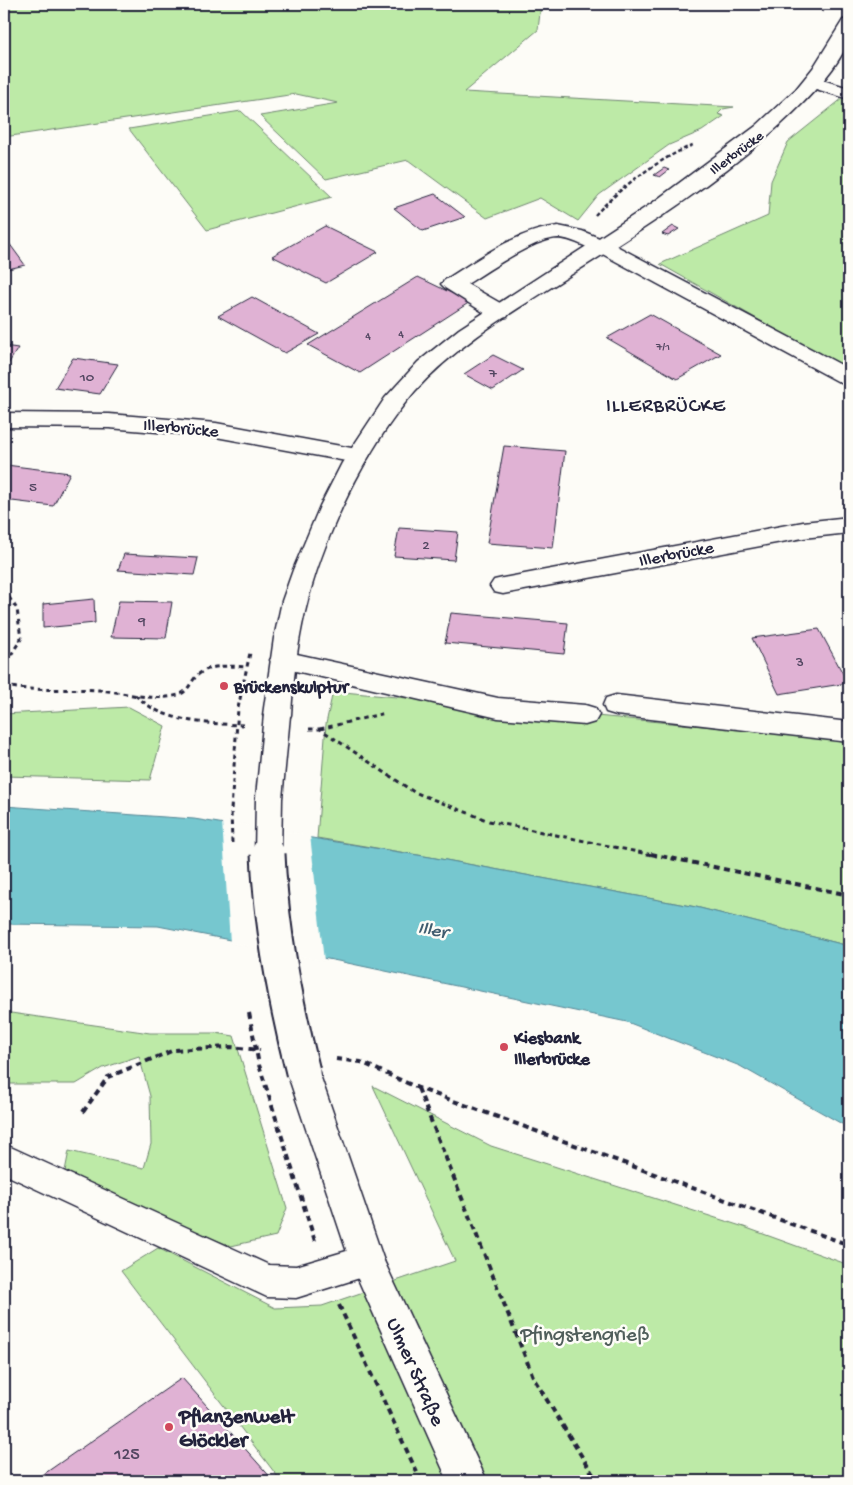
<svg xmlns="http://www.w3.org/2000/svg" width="853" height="1485" viewBox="0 0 853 1485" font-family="'Gochi Hand',sans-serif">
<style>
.green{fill:#bdeaa7;stroke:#708671}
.water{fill:#76c7cf;stroke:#548594}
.pier{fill:#fdfcf7}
.building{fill:#e0b2d4;stroke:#22223b}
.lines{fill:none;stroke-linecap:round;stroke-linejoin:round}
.minor-casing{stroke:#22223b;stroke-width:3}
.major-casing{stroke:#22223b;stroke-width:3}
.path-far2{stroke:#22223b;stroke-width:2.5;stroke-dasharray:4 2.5;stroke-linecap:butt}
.path-far1{stroke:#22223b;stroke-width:3;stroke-dasharray:4.5 4;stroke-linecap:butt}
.path{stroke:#22223b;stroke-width:4;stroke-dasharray:6 4.5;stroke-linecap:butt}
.minor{fill:#fdfcf7;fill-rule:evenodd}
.major{fill:#fdfcf7;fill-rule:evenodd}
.major-bridge-far1-casing{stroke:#22223b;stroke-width:29;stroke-linecap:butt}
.major-bridge-casing{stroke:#22223b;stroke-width:37;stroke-linecap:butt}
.path-bridge-far1{stroke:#22223b;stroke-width:3;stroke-dasharray:4.5 4;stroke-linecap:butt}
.path-bridge{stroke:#22223b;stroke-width:4;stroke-dasharray:6 4.5;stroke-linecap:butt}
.major-bridge-far1{stroke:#fdfcf7;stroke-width:26}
.major-bridge{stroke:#fdfcf7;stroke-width:33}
.poi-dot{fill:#d1495b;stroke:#fdfcf7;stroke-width:2}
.labels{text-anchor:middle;stroke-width:5;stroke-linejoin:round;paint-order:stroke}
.far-number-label{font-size:12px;fill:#524661}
.far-street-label{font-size:15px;fill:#22223b;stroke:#fdfcf7}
.number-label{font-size:15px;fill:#524661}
.street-label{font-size:18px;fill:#22223b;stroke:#fdfcf7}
.poi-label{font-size:18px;font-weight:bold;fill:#22223b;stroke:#fdfcf7;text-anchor:start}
.near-number-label{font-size:18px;fill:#524661}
.water-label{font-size:19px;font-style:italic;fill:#3f5c6f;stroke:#fdfcf7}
.quarter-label{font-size:20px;letter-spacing:1px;fill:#22223b;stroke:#fdfcf7}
.near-park-label{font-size:21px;fill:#505e5b;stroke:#fdfcf7}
.near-street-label{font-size:21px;fill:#22223b;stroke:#fdfcf7}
.near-poi-label{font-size:21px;font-weight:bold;fill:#22223b;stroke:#fdfcf7;text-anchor:start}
</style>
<rect width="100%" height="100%" fill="#fdfcf7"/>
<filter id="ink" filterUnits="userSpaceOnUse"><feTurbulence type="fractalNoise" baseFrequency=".02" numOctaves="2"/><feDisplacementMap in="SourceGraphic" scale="10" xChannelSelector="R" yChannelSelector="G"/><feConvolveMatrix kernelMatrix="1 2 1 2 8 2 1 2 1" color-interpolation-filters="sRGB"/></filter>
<g filter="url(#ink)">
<g class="green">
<path d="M4,4H541L538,30L464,92L734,107L723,109L718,114L724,116L702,131L669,145L599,195L578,221L540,198L487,218L408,160L326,179L260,116L338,103L296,94L4,137Z"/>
<path d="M843,98L849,100V371L660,264L768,216L771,181L788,142Z"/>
<path d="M241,111L332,197L207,230L129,129Z"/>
<path d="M333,691L849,740V946L696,907L430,857L317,838L326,724Z"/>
<path d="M129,707L165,726L150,780L4,776V714Z"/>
<path d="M4,1012L150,1033H216L234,1036L287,1208L276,1236L231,1246L149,1213L63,1181L69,1151L144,1168L151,1144L150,1096L139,1056L103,1068L76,1084H4Z"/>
<path d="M373,1086L491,1146L744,1227L849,1265V1481H281L121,1271L158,1248L275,1308L322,1306L455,1261Z"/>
</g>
<path class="water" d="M4,806L194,819L430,857L696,907L849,946V1128L740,1066L627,1022L338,961L158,926L4,924Z"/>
<path class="pier" d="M222,821L310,835L324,961L230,943Z"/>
<g class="building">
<path d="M664,168L669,170L660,177L654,175Z"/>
<path d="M435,194L465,217L423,231L394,208Z"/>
<path d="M325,226L378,252L326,283L272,256Z"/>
<path d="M673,226L679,229L668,236L662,234Z"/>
<path d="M4,239H6L25,265L4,270Z"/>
<path d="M418,277L470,302L360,373L308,345Z"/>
<path d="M252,297L319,334L285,353L218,316Z"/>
<path d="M650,314L721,354L677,379L607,338Z"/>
<path d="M4,346L18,348L4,371Z"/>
<path d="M493,355L523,370L493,390L464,374Z"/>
<path d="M73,358L118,364L100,394L55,388Z"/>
<path d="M504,446L565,451L553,548L487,543Z"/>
<path d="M6,465L70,473L53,506L4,500V470Z"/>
<path d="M399,528L458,532L454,560L394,556Z"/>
<path d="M124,554L198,558L194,575L118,570Z"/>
<path d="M94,599L95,623L43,628V604Z"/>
<path d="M119,601L172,602L166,638L111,637Z"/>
<path d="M451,613L568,623L564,654L445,643Z"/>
<path d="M819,629L848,683L779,694L752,638Z"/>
<path d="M182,1378L273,1480L45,1481L41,1476Z"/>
</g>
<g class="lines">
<defs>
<g id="minor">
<path d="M812,77L849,88V99L806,86L803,82L806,78Z"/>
<path d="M558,226L582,231L609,242L849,369V385L841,383L595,250C583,246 570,238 558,238C533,239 488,271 467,284L507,307L510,312L507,317L499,318L491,317L445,288L441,284L445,280C480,258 516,231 558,226Z"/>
<path d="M4,413L109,414L216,423L357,449L365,451L369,456L365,461L357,463L216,437L109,428L4,427Z"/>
<path d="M849,517V533L803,538L503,594L494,592L490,586L494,580L503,578L803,522Z"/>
<path d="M283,651L498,698L585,705L595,708L599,715L595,722L585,725L498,718L274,666L270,660L274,654Z"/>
<path d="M616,695L849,722V742L616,715L606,712L603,705L606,698Z"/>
<path d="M4,1144L269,1265L296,1266L367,1245L379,1250L384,1261L379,1272L296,1298L267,1297L4,1174Z"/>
</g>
<g id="major">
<path d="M849,19C849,26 851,35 848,42C837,70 802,105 780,125C716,183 642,230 569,276C516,310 458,343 415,391C366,448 322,538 305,612C297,646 293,681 291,715L287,722L277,725L267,722L263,715L274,638L282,601L293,570L320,506L342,463L385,398L418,362L459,329L651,204L756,126L796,89L813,68L843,20Z"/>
<path d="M303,1059L314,1062L319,1072L384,1261L487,1481H448L350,1261L287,1072L292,1062Z"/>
</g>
</defs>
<use href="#minor" class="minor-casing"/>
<use href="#major" class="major-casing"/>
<g class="path-far2">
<path d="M822,12L826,4"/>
<path d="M595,215C623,185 657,160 695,144"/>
</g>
<g class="path-far1">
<path d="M4,590L17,609L21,639L4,666"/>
<path d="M4,686C36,692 67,688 99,690C125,692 152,702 178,695C186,693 189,686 194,679C206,663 229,666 247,667"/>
<path d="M135,695C141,700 147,705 154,709C181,723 214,724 243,725"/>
<path d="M238,708L250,653"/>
<path d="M309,729H320L414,792L489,821L657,856"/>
<path d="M320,729L385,713"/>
</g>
<g class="path">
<path d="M651,854L849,895"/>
<path d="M336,1059L361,1062L418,1088L849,1245"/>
<path d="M259,1065L315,1241"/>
<path d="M418,1088L534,1379L597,1481"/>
<path d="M83,1112L108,1077L174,1050L230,1047L260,1050"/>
<path d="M339,1305L421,1481"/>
</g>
<use href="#minor" class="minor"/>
<use href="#major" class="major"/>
<defs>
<path id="major-bridge-far1" d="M268,856L269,798L277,715"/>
<path id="major-bridge" d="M268,854C271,928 285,1000 303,1072"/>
</defs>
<use href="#major-bridge-far1" class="major-bridge-far1-casing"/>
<use href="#major-bridge" class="major-bridge-casing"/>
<path class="path-bridge-far1" d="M232,843L231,810L238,708"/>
<path class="path-bridge" d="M249,1013L259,1065"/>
<use href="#major-bridge-far1" class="major-bridge-far1"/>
<use href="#major-bridge" class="major-bridge"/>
</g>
</g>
<g class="poi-dot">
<circle cx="224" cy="686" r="5"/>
<circle cx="504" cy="1047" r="5"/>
<circle cx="169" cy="1427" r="5"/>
</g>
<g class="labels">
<g class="far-number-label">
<text x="401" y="337">4</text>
<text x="368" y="339">4</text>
<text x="663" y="350">7/1</text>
</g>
<g class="far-street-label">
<text transform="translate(736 152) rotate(-37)" y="5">Illerbrücke</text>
</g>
<g class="number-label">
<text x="493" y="377">7</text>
<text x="87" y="381">10</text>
<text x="33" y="491">5</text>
<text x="426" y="549">2</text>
<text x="142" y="625">9</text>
<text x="800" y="666">3</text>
</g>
<g class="street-label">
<text transform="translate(181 427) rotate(5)" y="6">Illerbrücke</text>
<text transform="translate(676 553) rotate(-11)" y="6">Illerbrücke</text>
</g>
<g class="poi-label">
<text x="234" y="692">Brückenskulptur</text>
<text x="514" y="1043">Kiesbank<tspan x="514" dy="21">Illerbrücke</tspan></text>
</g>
<g class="near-number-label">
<text x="127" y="1459">125</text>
</g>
<g class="water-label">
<text transform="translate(433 928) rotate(10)" y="7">Iller</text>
</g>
<g class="quarter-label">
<text x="666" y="411">ILLERBRÜCKE</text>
</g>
<g class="near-park-label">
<text x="585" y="1340">Pfingstengrieß</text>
</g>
<g class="near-street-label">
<text transform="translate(417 1371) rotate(66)" y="7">Ulmer Straße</text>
</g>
<g class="near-poi-label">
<text x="179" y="1422">Pflanzenwelt<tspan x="179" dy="24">Glöckler</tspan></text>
</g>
</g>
<rect width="853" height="1485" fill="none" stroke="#fdfcf7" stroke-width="20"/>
<rect x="10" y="10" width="833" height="1465" fill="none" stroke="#22223b" stroke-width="2" filter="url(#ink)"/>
</svg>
